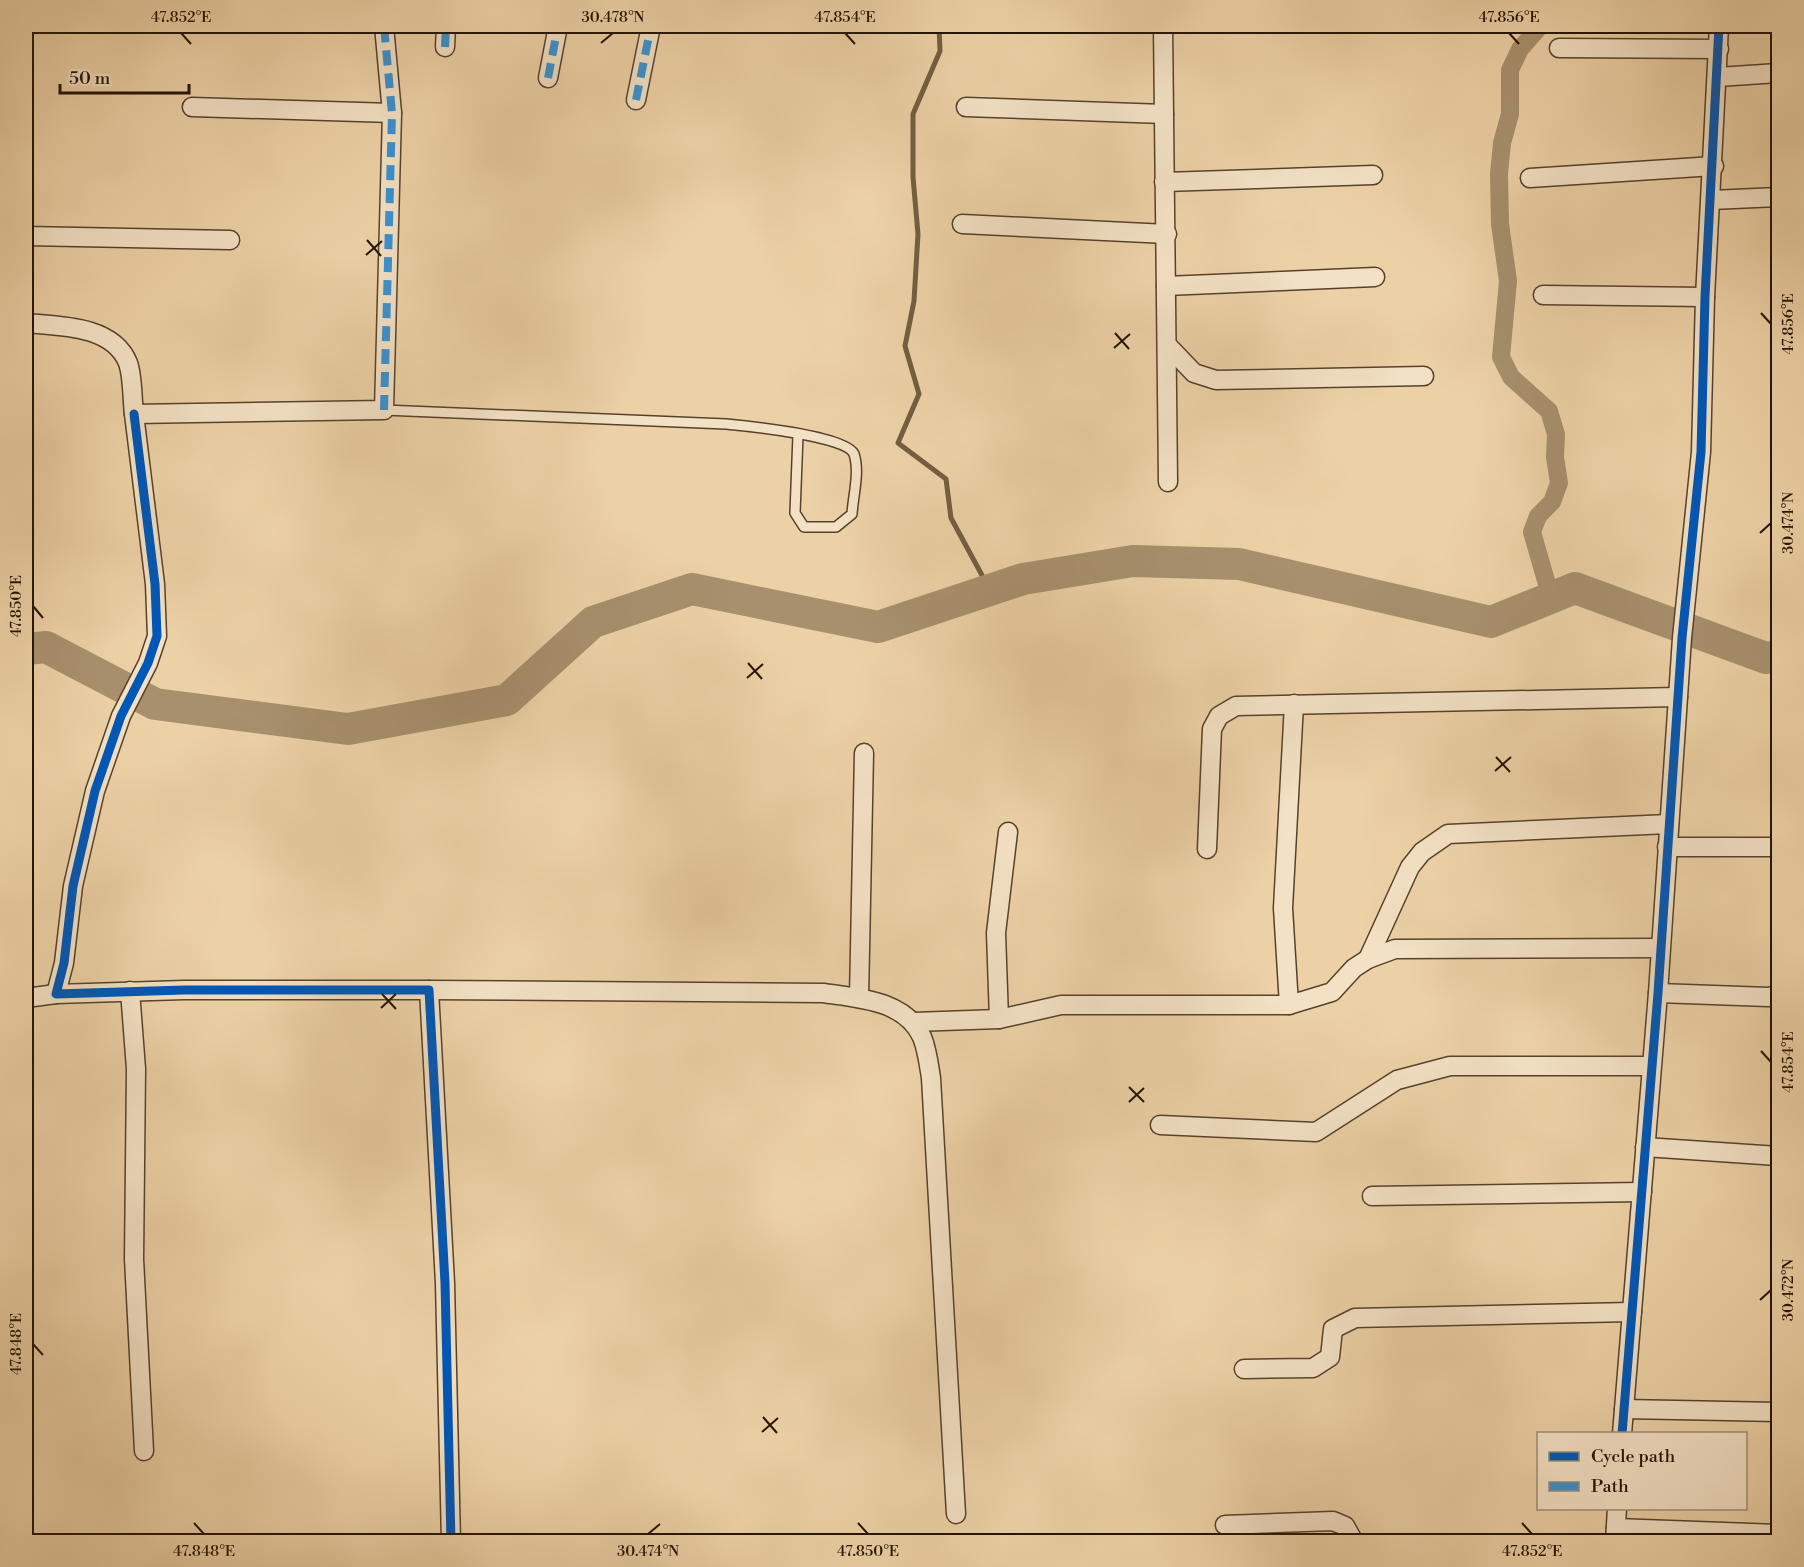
<svg xmlns="http://www.w3.org/2000/svg" width="1804" height="1567" viewBox="0 0 1804 1567" font-family="'Libre Bodoni',serif">
<style>
.lines{fill:none;stroke-linecap:round;stroke-linejoin:round}
.stream{stroke:#735e43;stroke-width:5}
.canal{stroke:#a8906e;stroke-width:18}
.river{stroke:#a8906e;stroke-width:32}
.lane-casing{stroke:#56422b;stroke-width:12}
.street-casing{stroke:#56422b;stroke-width:21}
.lane{stroke:#f3e1c5;stroke-width:9}
.street{stroke:#f3e1c5;stroke-width:18}
.quiet{stroke:#3b92d1;stroke-width:8;stroke-dasharray:15 8;stroke-linecap:butt}
.cycleway-casing{stroke:#f3e1c5;stroke-width:13}
.cycleway{stroke:#0057b8;stroke-width:9}
.ticks{fill:none;stroke:#231302;stroke-width:2}
.neatline{fill:none;stroke:#231302;stroke-width:2}
.ticks-label{font-size:15px;text-anchor:middle;fill:#231302}
</style>
<rect width="100%" height="100%" fill="#edd1a6"/>
<filter id="stains"><feTurbulence type="fractalNoise" baseFrequency=".00333" numOctaves="4"/><feColorMatrix values="0 0 0 0 .2 0 0 0 0 .09 0 0 0 0 .02 0 0 0 .5 -.17"/></filter>
<radialGradient id="worn" r=".72"><stop offset=".6" stop-color="#630" stop-opacity="0"/><stop offset="1" stop-color="#630" stop-opacity=".3"/></radialGradient>
<g class="lines">
<path class="stream" d="M939,26L940,51L913,114V177L918,234L914,301L905,346L919,394L898,443L946,479L951,518L990,590"/>
<path class="canal" d="M1540,26L1520,49L1510,70V114L1502,143L1499,174L1500,224L1508,281L1501,357L1511,377L1549,411L1556,434L1555,457L1559,483L1552,502L1538,516L1532,532L1551,598"/>
<path class="river" d="M26,649L46,647L155,704L348,729L507,700L593,622L692,589L878,627L1023,579L1133,561L1239,564L1491,622L1575,588L1766,658L1778,656"/>
<defs>
<path id="lane" d="M384,410L726,424C747,426 848,436 854,454C860,472 853,496 852,514L836,527H804L795,513L798,435"/>
<g id="street">
<path d="M1163,26L1168,482"/>
<path d="M445,47L446,26"/>
<path d="M1559,48L1719,49"/>
<path d="M1718,77L1778,73"/>
<path d="M548,78L558,26"/>
<path d="M636,100L651,26"/>
<path d="M192,107L392,113"/>
<path d="M966,107L1164,114"/>
<path d="M1530,178L1714,166"/>
<path d="M1164,182L1373,175"/>
<path d="M1711,200L1778,197"/>
<path d="M962,224L1167,234"/>
<path d="M26,236L230,240"/>
<path d="M1166,286L1375,277"/>
<path d="M1543,295L1705,297"/>
<path d="M26,323C59,326 113,325 128,363C133,377 132,398 134,414L384,410L392,113L384,26"/>
<path d="M1169,347L1194,373L1216,380L1424,376"/>
<path d="M134,414L155,584L157,636L148,663L121,716L95,791L73,886L64,963L56,994L184,990H429L445,1283L451,1542"/>
<path d="M1667,847H1778"/>
<path d="M1207,849L1212,729L1219,716L1236,706L1678,697"/>
<path d="M1368,959L1410,867L1422,852L1448,834L1669,824"/>
<path d="M429,990L823,993C858,998 905,1000 922,1037C927,1049 929,1065 931,1078L956,1514"/>
<path d="M130,991L136,1069L134,1259L144,1451"/>
<path d="M1658,993L1768,997L1778,995"/>
<path d="M26,998L56,994"/>
<path d="M859,998L864,753"/>
<path d="M1289,1005L1283,908L1294,704"/>
<path d="M999,1019L996,933L1008,832"/>
<path d="M914,1022L999,1019L1061,1005H1289L1332,992L1354,968L1368,959L1395,949L1660,948"/>
<path d="M1160,1125L1316,1132L1397,1080L1450,1066H1651"/>
<path d="M1645,1147L1778,1156"/>
<path d="M1372,1196L1642,1192"/>
<path d="M1244,1369L1313,1368L1330,1357L1333,1329L1355,1318L1632,1312"/>
<path d="M1624,1409L1778,1412"/>
<path d="M1622,1434L1658,993L1682,638L1701,452L1705,297L1719,26"/>
<path d="M1225,1525L1333,1521L1345,1526L1354,1542"/>
<path d="M1616,1528L1778,1534"/>
<path d="M1615,1542L1617,1508"/>
</g>
</defs>
<use href="#lane" class="lane-casing"/>
<use href="#street" class="street-casing"/>
<use href="#lane" class="lane"/>
<use href="#street" class="street"/>
<g class="quiet">
<path d="M445,47L446,26"/>
<path d="M548,78L558,26"/>
<path d="M636,100L651,26"/>
<path d="M384,410L392,113L384,26"/>
</g>
<defs>
<g id="cycleway">
<path d="M134,414L155,584L157,636L148,663L121,716L95,791L73,886L64,963L56,994L184,990H429L445,1283L451,1542"/>
<path d="M1622,1434L1658,993L1682,638L1701,452L1705,297L1719,26"/>
</g>
</defs>
<use href="#cycleway" class="cycleway-casing"/>
<use href="#cycleway" class="cycleway"/>
</g>
<path class="ticks" d="M181,33L191,44M845,33L855,44M1509,33L1519,44M601,43L613,33M367,240L381,256M366,255L382,241M1761,313L1771,324M1115,333L1129,349M1114,348L1130,334M1760,533L1771,523M33,606L43,618M748,663L762,679M747,678L763,664M1496,757L1510,772M1495,771L1511,757M382,994L396,1009M381,1008L396,994M1761,1051L1771,1062M1129,1087L1144,1102M1129,1102L1144,1088M1760,1300L1771,1290M33,1344L43,1355M763,1417L777,1433M762,1432L778,1418M194,1523L204,1534M858,1523L868,1534M1522,1523L1532,1534M648,1534L660,1524"/>
<rect width="1804" height="1567" fill="none" stroke="#edd1a6" stroke-width="66"/>
<rect x="1537" y="1432" width="210" height="78" fill="#f3e1c5" stroke="#a08f77" stroke-width="1.5"/>
<rect x="1549" y="1452" width="30" height="9" fill="#0057b8" stroke="#a08f77" stroke-width="1.5"/>
<text x="1591" y="1462" font-size="18" fill="#231302">Cycle path</text>
<rect x="1549" y="1482" width="30" height="9" fill="#3b92d1" stroke="#a08f77" stroke-width="1.5"/>
<text x="1591" y="1492" font-size="18" fill="#231302">Path</text>
<path d="M60 84v9h129v-9" fill="none" stroke="#231302" stroke-width="3"/>
<text x="69" y="84" font-size="18" fill="#231302" stroke="#f3e1c5" stroke-width="4.5" paint-order="stroke">50 m</text>
<rect x="33" y="33" width="1738" height="1501" class="neatline"/>
<g class="ticks-label">
<text x="181" y="22">47.852°E</text>
<text x="613" y="22">30.478°N</text>
<text x="845" y="22">47.854°E</text>
<text x="1509" y="22">47.856°E</text>
<text transform="translate(1788 324) rotate(-90)" y="5">47.856°E</text>
<text transform="translate(1788 523) rotate(-90)" y="5">30.474°N</text>
<text transform="translate(16 606) rotate(-90)" y="5">47.850°E</text>
<text transform="translate(1788 1062) rotate(-90)" y="5">47.854°E</text>
<text transform="translate(1788 1290) rotate(-90)" y="5">30.472°N</text>
<text transform="translate(16 1344) rotate(-90)" y="5">47.848°E</text>
<text x="204" y="1556">47.848°E</text>
<text x="648" y="1556">30.474°N</text>
<text x="868" y="1556">47.850°E</text>
<text x="1532" y="1556">47.852°E</text>
</g>
<rect width="100%" height="100%" filter="url(#stains)"/>
<rect width="100%" height="100%" fill="url(#worn)"/>
</svg>
